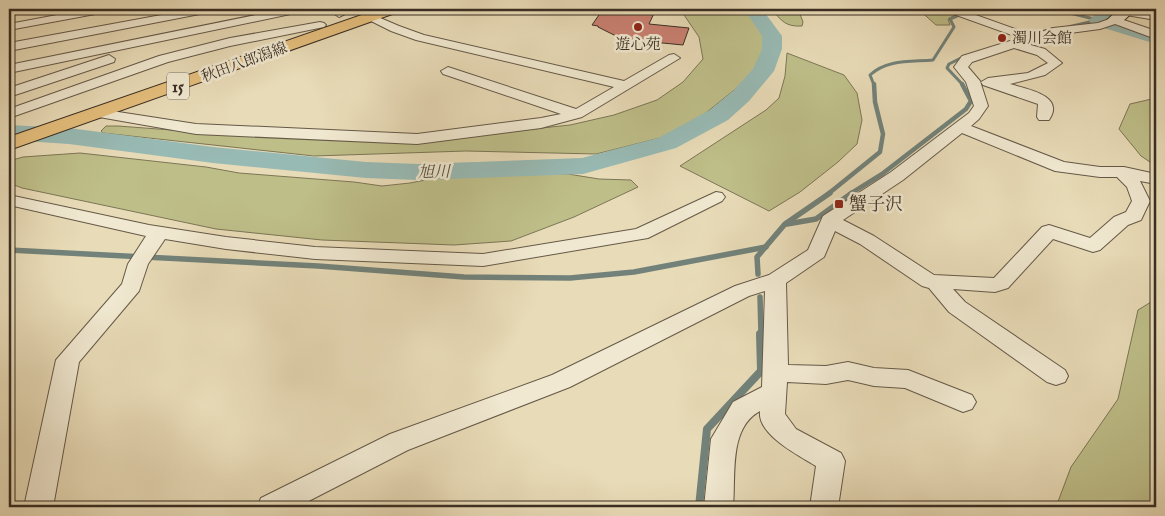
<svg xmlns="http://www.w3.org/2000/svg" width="1165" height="516" viewBox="0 0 1165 516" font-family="'IM FELL English','Noto Serif JP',serif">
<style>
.green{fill:#bebe89;stroke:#7c7656}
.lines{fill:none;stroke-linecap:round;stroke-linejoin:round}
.stream-far3{stroke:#72827a;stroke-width:3}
.stream-far2{stroke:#72827a;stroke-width:4.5}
.stream-far1{stroke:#72827a;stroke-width:5.5}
.stream{stroke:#72827a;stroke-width:8}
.river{fill:#98bab4;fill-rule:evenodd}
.building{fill:#c98071;stroke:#392e23}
.street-casing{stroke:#655948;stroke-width:2}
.secondary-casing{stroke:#392e23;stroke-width:2}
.primary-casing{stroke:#392e23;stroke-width:2}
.street{fill:#f0e8d0;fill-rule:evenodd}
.secondary{fill:#f0e8d0;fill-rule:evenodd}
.primary{fill:#e4be7c;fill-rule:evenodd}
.poi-dot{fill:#8f2418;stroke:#f0e8d0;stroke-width:2}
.labels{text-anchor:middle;stroke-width:5;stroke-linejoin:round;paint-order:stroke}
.far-poi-label{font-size:15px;fill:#392e23;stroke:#f0e8d0;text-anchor:start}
.far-street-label{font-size:15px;fill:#392e23;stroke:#f0e8d0}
.shield{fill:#f0e8d0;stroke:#706657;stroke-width:1}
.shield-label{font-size:16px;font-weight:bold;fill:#392e23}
.far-water-label{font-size:16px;font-style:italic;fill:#515147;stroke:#f0e8d0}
.poi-label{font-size:18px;fill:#392e23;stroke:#f0e8d0;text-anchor:start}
</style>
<rect width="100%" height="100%" fill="#e8dbb7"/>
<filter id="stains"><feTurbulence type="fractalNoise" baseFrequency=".004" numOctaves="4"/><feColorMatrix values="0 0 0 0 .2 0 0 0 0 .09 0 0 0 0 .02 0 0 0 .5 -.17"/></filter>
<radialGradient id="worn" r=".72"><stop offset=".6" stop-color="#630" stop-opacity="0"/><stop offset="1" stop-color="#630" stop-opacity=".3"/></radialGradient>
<g class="green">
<path d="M680,9H748L768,38L757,69L743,83L702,116L660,138L596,154L466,151L314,156L103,133L101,131L106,126H118L264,137L420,141L570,125L614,115L657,100L683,82L703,59L699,37Z"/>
<path d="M772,9H798L803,22L802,26C786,27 781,21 772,9Z"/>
<path d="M918,9H944L955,15L948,19L950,25H936Z"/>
<path d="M787,53L844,75L857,93L862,120L857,144L838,162L800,192L769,211L680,166L766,110L779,98L785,76Z"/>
<path d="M1156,98V166L1141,156L1119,129L1130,104Z"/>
<path d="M80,153L206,167L239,173L354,182L382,186L410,183L446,176L523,173L568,174L599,179L631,180L638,187L574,217L511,241L454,245L322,240L216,229L22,188L9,183V161L23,157Z"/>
<path d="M1156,299V507H1056L1071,467L1118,399L1138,310Z"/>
</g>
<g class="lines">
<g class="stream-far3">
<path d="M1054,9L1098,20"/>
<path d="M969,13L996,9"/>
<path d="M1068,27L1098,20"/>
<path d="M1027,35L1054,29"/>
<path d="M961,58L949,64L947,68L963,85"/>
<path d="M874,85L870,75C887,59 911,62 933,60L954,27L950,19L957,16"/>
</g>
<g class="stream-far2">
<path d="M828,194L880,152L883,134L875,102L874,84"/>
<path d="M850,194L882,174L966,109L971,101L962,84"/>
</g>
<g class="stream-far1">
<path d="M787,224L816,219L852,193"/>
<path d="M9,250L318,266L464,277L570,278L634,272L766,247"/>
<path d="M758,274L757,257L785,224L830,193"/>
<path d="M760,297L761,335"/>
</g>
<path class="stream" d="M699,507L707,429L761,371L760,334"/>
<g class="river">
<path d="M744,9H762L782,36V49L774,71L749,101L728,120L676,148L583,174L418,180L366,178L213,163L69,144L9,140V125L69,128L213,147L366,162L418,164L582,158L658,138L710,110L733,91L753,69L762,49V36Z"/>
<path d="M1101,9H1121L1112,18L1156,32V44L1091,24L1089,20Z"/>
</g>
</g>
<path class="building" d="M634,9H656L649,24L689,28L683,45L622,39L598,27V26L592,25L601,12L632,14Z"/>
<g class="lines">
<defs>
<g id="street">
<path d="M9,9H20L19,11L9,13Z"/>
<path d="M89,9H111L106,12L9,30V24Z"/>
<path d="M194,9H215L210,12L9,51V43Z"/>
<path d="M285,9H305L300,12L9,73V65Z"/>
<path d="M327,9H339L345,14L339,17Z"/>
<path d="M944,9H959L1032,35L1053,28L1098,23L1115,17L1156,31V39L1115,24L1100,29L1055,35L1027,44L1045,49L1062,63L1045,75L1010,84C1026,89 1066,95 1049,120H1039L1037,117L1038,104L983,85L981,82L988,78L1028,73L1048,63L1037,55L1014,48L972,62L968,67L980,81L988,106L979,119L971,126L1064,162L1100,167H1124L1156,174V184L1140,181L1150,201L1141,220L1128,225L1100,250L1093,252L1053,239L1008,288L995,292L953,289L965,302L1065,370L1068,376L1065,382L1056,385L1047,382L949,312L929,288L922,286L860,244L835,231L824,257L786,283L788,365L826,366L848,362L874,368L908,370L972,395L976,402L972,409L963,412L905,388L874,386L848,380L826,384L787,382L785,414L796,429L841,453L845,461L838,507H810L816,466C800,456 757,435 760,411C728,428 736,477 733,507H704L711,439L733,402L762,387L765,291L749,296L570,387L408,450L297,507H257L261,498L390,434L552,375L735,286L769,275L808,250L823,216L891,172L969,113L974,106L966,82L954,67L962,56L1020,38L945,11ZM962,133L1055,171L1100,177H1117L1127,187L1132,201L1126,212L1114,217L1090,238L1049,225L1042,227L994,278L934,275L874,236L843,220L903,180Z"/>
<path d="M1124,9L1156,14V20L1120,14L1118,12Z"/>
<path d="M371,14L399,26L424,35L624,81L669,55L674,54L680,58L582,117L541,128L417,144L196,134L99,117L94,116L92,113L94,110L99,109L196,124L417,134L541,118L561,114L443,74L441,71L448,67L576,109L614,87L416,40L391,31L367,19L365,17L367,15Z"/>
<path d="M320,22L324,23L326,25L324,27L230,46L168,62L9,118V109L159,56L230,38Z"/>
<path d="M109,55L115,59L114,62L9,97V88Z"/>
<path d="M716,192L722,193L725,197L722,201L648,238L483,266L315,259L226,249L165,239L148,264L139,291L79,362L53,507H24L56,360L122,284L128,264L146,236L9,205V195L149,225L226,237L315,247L483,254L636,229Z"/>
</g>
<path id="secondary" d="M1119,9H1136L1121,23H1109L1107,20Z"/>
<path id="primary" d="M379,9H401L398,12L9,150V137Z"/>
</defs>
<use href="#street" class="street-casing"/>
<use href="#secondary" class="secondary-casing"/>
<use href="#primary" class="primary-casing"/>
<use href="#street" class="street"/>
<use href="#secondary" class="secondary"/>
<use href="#primary" class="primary"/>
</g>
<g class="poi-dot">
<circle cx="638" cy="27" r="5"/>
<circle cx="1002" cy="38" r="5"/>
<rect x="834" y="199" width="10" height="10" rx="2.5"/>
</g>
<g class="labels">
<g class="far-poi-label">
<text x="1012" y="43">濁川会館</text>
<text x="638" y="49" text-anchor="middle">遊心苑</text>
</g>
<g class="far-street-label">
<text transform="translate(244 62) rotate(-20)" y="5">秋田八郎潟線</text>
</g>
<rect class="shield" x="167" y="72.5" width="22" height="27" rx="4"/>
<g class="shield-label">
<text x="178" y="92">15</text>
</g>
<g class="far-water-label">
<text transform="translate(434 171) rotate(-1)" y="6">旭川</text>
</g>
<g class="poi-label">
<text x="849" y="210">蟹子沢</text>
</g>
</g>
<rect width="1165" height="516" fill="none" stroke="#e8dbb7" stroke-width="30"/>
<rect x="10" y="10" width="1145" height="496" fill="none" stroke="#392e23" stroke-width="2.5"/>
<rect x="15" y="15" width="1135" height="486" fill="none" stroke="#392e23"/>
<rect width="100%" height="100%" filter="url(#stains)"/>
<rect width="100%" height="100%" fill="url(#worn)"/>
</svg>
